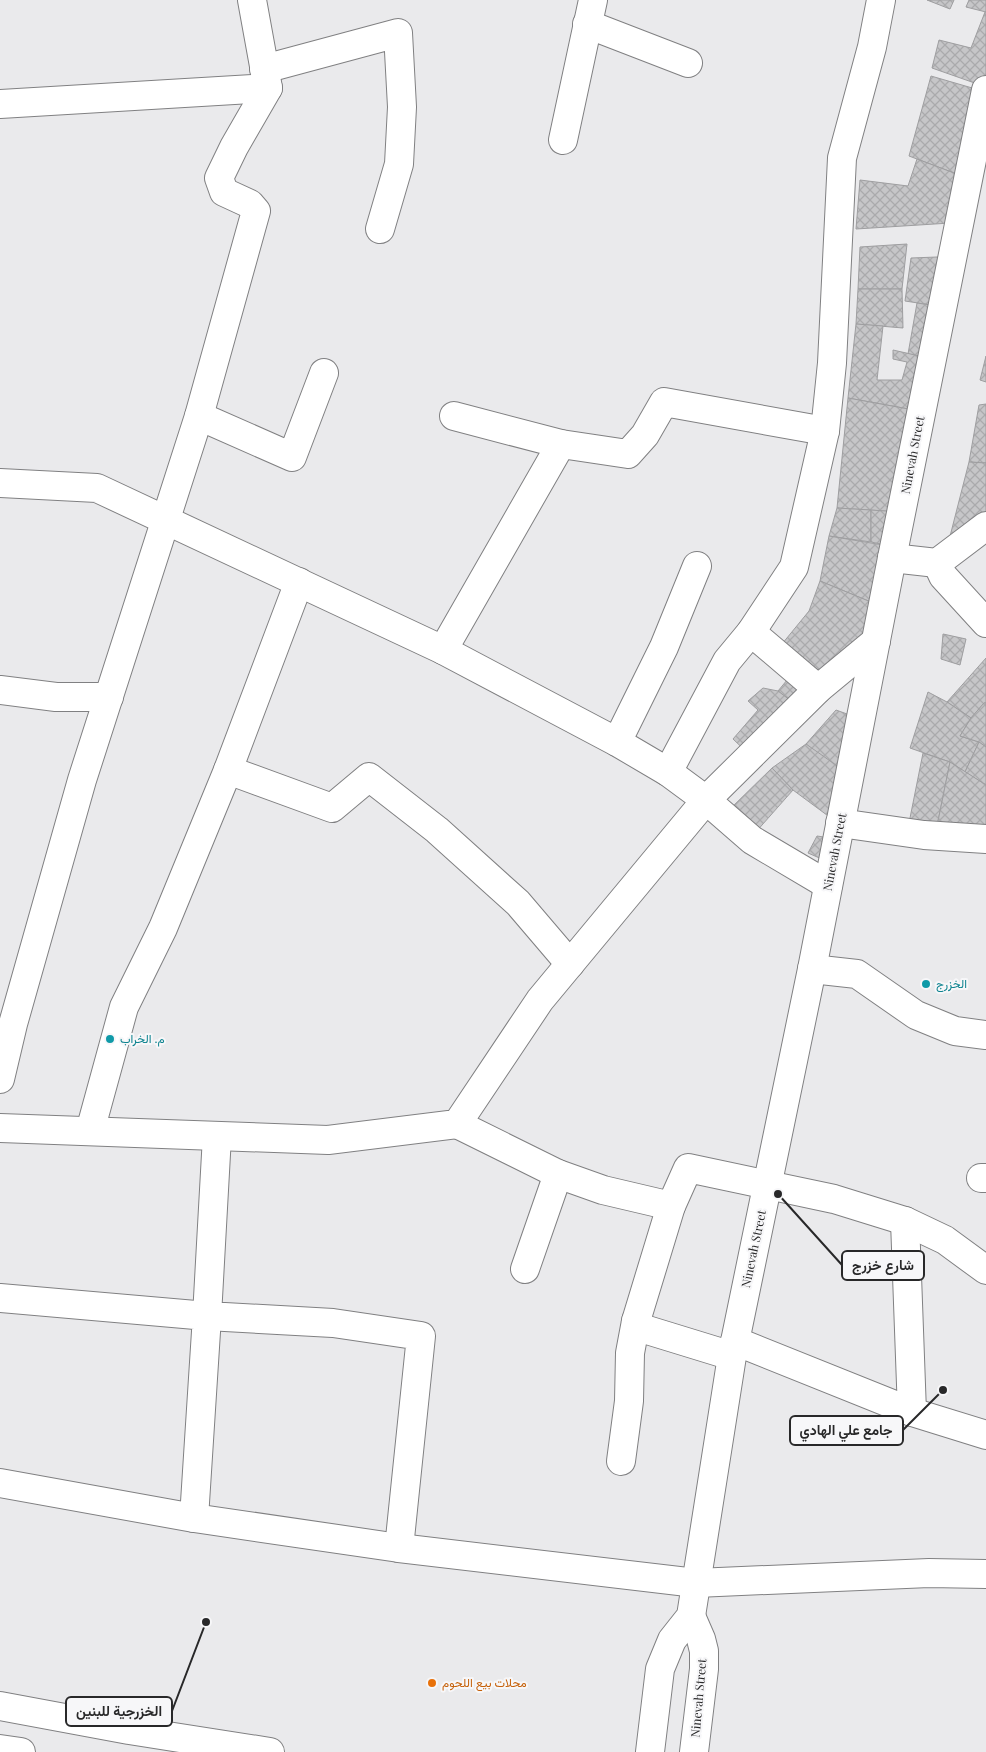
<svg xmlns="http://www.w3.org/2000/svg" width="986" height="1752" viewBox="0 0 986 1752" font-family="'Playfair Display',Vazirmatn,serif">
<style>
.building{fill:url(#building-cross-hatch);stroke:#9e9ea0}
.lines{fill:none;stroke-linecap:round;stroke-linejoin:round}
.minor-casing{stroke:#808082;stroke-width:30}
.major-casing{stroke:#808082;stroke-width:30}
.minor{stroke:#fff;stroke-width:28}
.major{stroke:#fff;stroke-width:28}
.culture-dot{fill:#0f9aa8;stroke:#f7f7f9;stroke-width:2}
.food-dot{fill:#e8710a;stroke:#f7f7f9;stroke-width:2}
.labels{text-anchor:middle;stroke-width:4;stroke-linejoin:round;paint-order:stroke}
.street-label{font-size:12px;fill:#282829;stroke:#f7f7f9}
.culture-label{font-size:12px;fill:#0d838f;stroke:#f7f7f9;text-anchor:start}
.food-label{font-size:12px;fill:#c56008;stroke:#f7f7f9;text-anchor:start}
.leader{fill:none;stroke:#282829;stroke-width:2}
.callout-dot{fill:#282829;stroke:#f7f7f9;stroke-width:2}
.callout{fill:#f7f7f9;stroke:#282829;stroke-width:2}
.callout-label{font-size:14px;text-anchor:middle;font-weight:bold;fill:#282829}
</style>
<defs>
<pattern id="building-cross-hatch" width="8" height="8" patternUnits="userSpaceOnUse" patternTransform="scale(1.25)"><rect width="8" height="8" fill="#c6c6c8"/><path d="M0 0l8 8M0 8l8-8" fill="none" stroke="#aaaaac"/></pattern>
</defs>
<rect width="100%" height="100%" fill="#eaeaec"/>
<g class="building">
<path d="M927,0H954L950,9Z"/>
<path d="M969,0H986V12L966,7Z"/>
<path d="M985,12H986V87L932,68L939,40L971,48Z"/>
<path d="M931,76L986,92L970,179L909,156Z"/>
<path d="M917,159L970,179L966,222L856,229L860,180L908,186Z"/>
<path d="M907,244L902,289H858L860,247Z"/>
<path d="M963,256L951,308L905,301L911,258Z"/>
<path d="M858,289H902L903,328L856,324Z"/>
<path d="M917,303L951,308L937,360L908,354Z"/>
<path d="M856,324L883,326L877,380H902L907,362L893,359V350L937,360L925,412L848,398Z"/>
<path d="M986,356V382L980,380Z"/>
<path d="M848,398L925,412L900,512L837,508Z"/>
<path d="M986,404V463L969,462L979,405Z"/>
<path d="M969,462L986,463V532L947,548Z"/>
<path d="M837,508L871,510V542L829,536Z"/>
<path d="M871,510L900,512L895,547L871,542Z"/>
<path d="M829,536L895,547L883,607L820,581Z"/>
<path d="M820,581L883,607L828,692L782,644L809,611Z"/>
<path d="M943,634L966,639L960,665L941,659Z"/>
<path d="M986,658V703H984L971,718L947,702Z"/>
<path d="M792,674L812,692L799,707L778,691Z"/>
<path d="M763,688L778,691L799,707L754,759L733,739L758,710L748,701Z"/>
<path d="M928,692L947,702L971,718L960,736L979,742L965,772L950,762L910,748Z"/>
<path d="M984,703H986V747L979,742L960,736L971,718Z"/>
<path d="M836,710L872,723L851,781L806,744Z"/>
<path d="M979,742L986,747V785L965,772Z"/>
<path d="M806,744L853,777L839,824L793,790L772,768Z"/>
<path d="M923,753L950,762L936,831L908,828Z"/>
<path d="M950,762L986,785V834L936,831Z"/>
<path d="M772,768L793,790L755,833L729,810Z"/>
<path d="M817,836L837,839L831,863L808,853Z"/>
</g>
<g class="lines">
<defs>
<g id="minor">
<path d="M587,24L688,63"/>
<path d="M264,69L398,33L402,107L399,164L380,229"/>
<path d="M0,104L268,88"/>
<path d="M563,140L593,0"/>
<path d="M199,416L292,457L324,373"/>
<path d="M561,444L628,454L645,435L664,402L825,431"/>
<path d="M0,483L97,488L443,650L617,742L668,772L706,800L752,840L828,885"/>
<path d="M892,558L937,563L986,526"/>
<path d="M937,563L943,576L986,623"/>
<path d="M299,582L228,770L332,808L369,777L437,830L518,903L570,964"/>
<path d="M751,632L818,689"/>
<path d="M443,650L561,444L454,416"/>
<path d="M0,690L56,697H109"/>
<path d="M617,742L664,647L697,566"/>
<path d="M668,772L727,661L751,632L794,567L825,431L832,363L842,158L872,47L881,0"/>
<path d="M840,823L924,835L986,839"/>
<path d="M812,969L857,974L916,1015L955,1031L986,1035"/>
<path d="M0,1079L13,1024L82,780L199,416L256,211L250,204L224,192L219,178L234,147L268,88L252,0"/>
<path d="M457,1124L558,1174L603,1190L671,1206L688,1168L834,1199L905,1221L945,1240L986,1270"/>
<path d="M0,1128L328,1140L457,1124L540,1000L706,800L818,689L876,641"/>
<path d="M90,1131L124,1007L163,928L228,770"/>
<path d="M217,1136L207,1316L333,1323L421,1336L399,1548"/>
<path d="M981,1178H986"/>
<path d="M671,1206L636,1321L644,1329L732,1356"/>
<path d="M525,1269L558,1174"/>
<path d="M0,1298L207,1316L194,1518"/>
<path d="M735,1341L912,1412L905,1221"/>
<path d="M912,1412L986,1435"/>
<path d="M621,1461L629,1401L630,1353L636,1321"/>
<path d="M0,1483L194,1518L399,1548L696,1583L929,1573L986,1574"/>
</g>
<g id="major">
<path d="M691,1616L701,1639L704,1651V1669L694,1752"/>
<path d="M0,1706L129,1730L270,1752"/>
<path d="M0,1749L21,1752"/>
<path d="M650,1752L660,1669L672,1640L691,1616L732,1356L812,969L892,558L986,90"/>
</g>
</defs>
<use href="#minor" class="minor-casing"/>
<use href="#major" class="major-casing"/>
<use href="#minor" class="minor"/>
<use href="#major" class="major"/>
</g>
<g class="culture-dot">
<circle cx="926" cy="984" r="5"/>
<circle cx="110" cy="1039" r="5"/>
</g>
<circle class="food-dot" cx="432" cy="1683" r="5"/>
<g class="labels">
<g class="street-label">
<text transform="translate(913 455) rotate(-79)" y="4">Ninevah Street</text>
<text transform="translate(835 852) rotate(-79)" y="4">Ninevah Street</text>
<text transform="translate(754 1249) rotate(-78)" y="4">Ninevah Street</text>
<text transform="translate(699 1698) rotate(-85)" y="4">Ninevah Street</text>
</g>
<g class="culture-label">
<text x="936" y="988">الخزرج</text>
<text x="120" y="1043">م. الخراب</text>
</g>
<g class="food-label">
<text x="442" y="1687">محلات بيع اللحوم</text>
</g>
</g>
<path class="leader" d="M778 1194L842 1265M943 1390L903 1430M206 1622L172 1711"/>
<g class="callout-dot">
<circle cx="778" cy="1194" r="5"/>
<circle cx="943" cy="1390" r="5"/>
<circle cx="206" cy="1622" r="5"/>
</g>
<g class="callout">
<rect x="842" y="1251" width="82" height="29" rx="5"/>
<rect x="790" y="1416" width="113" height="29" rx="5"/>
<rect x="66" y="1697" width="106" height="29" rx="5"/>
</g>
<g class="callout-label">
<text x="883" y="1270">شارع خزرج</text>
<text x="846" y="1435">جامع علي الهادي</text>
<text x="119" y="1716">الخزرجية للبنين</text>
</g>
</svg>
